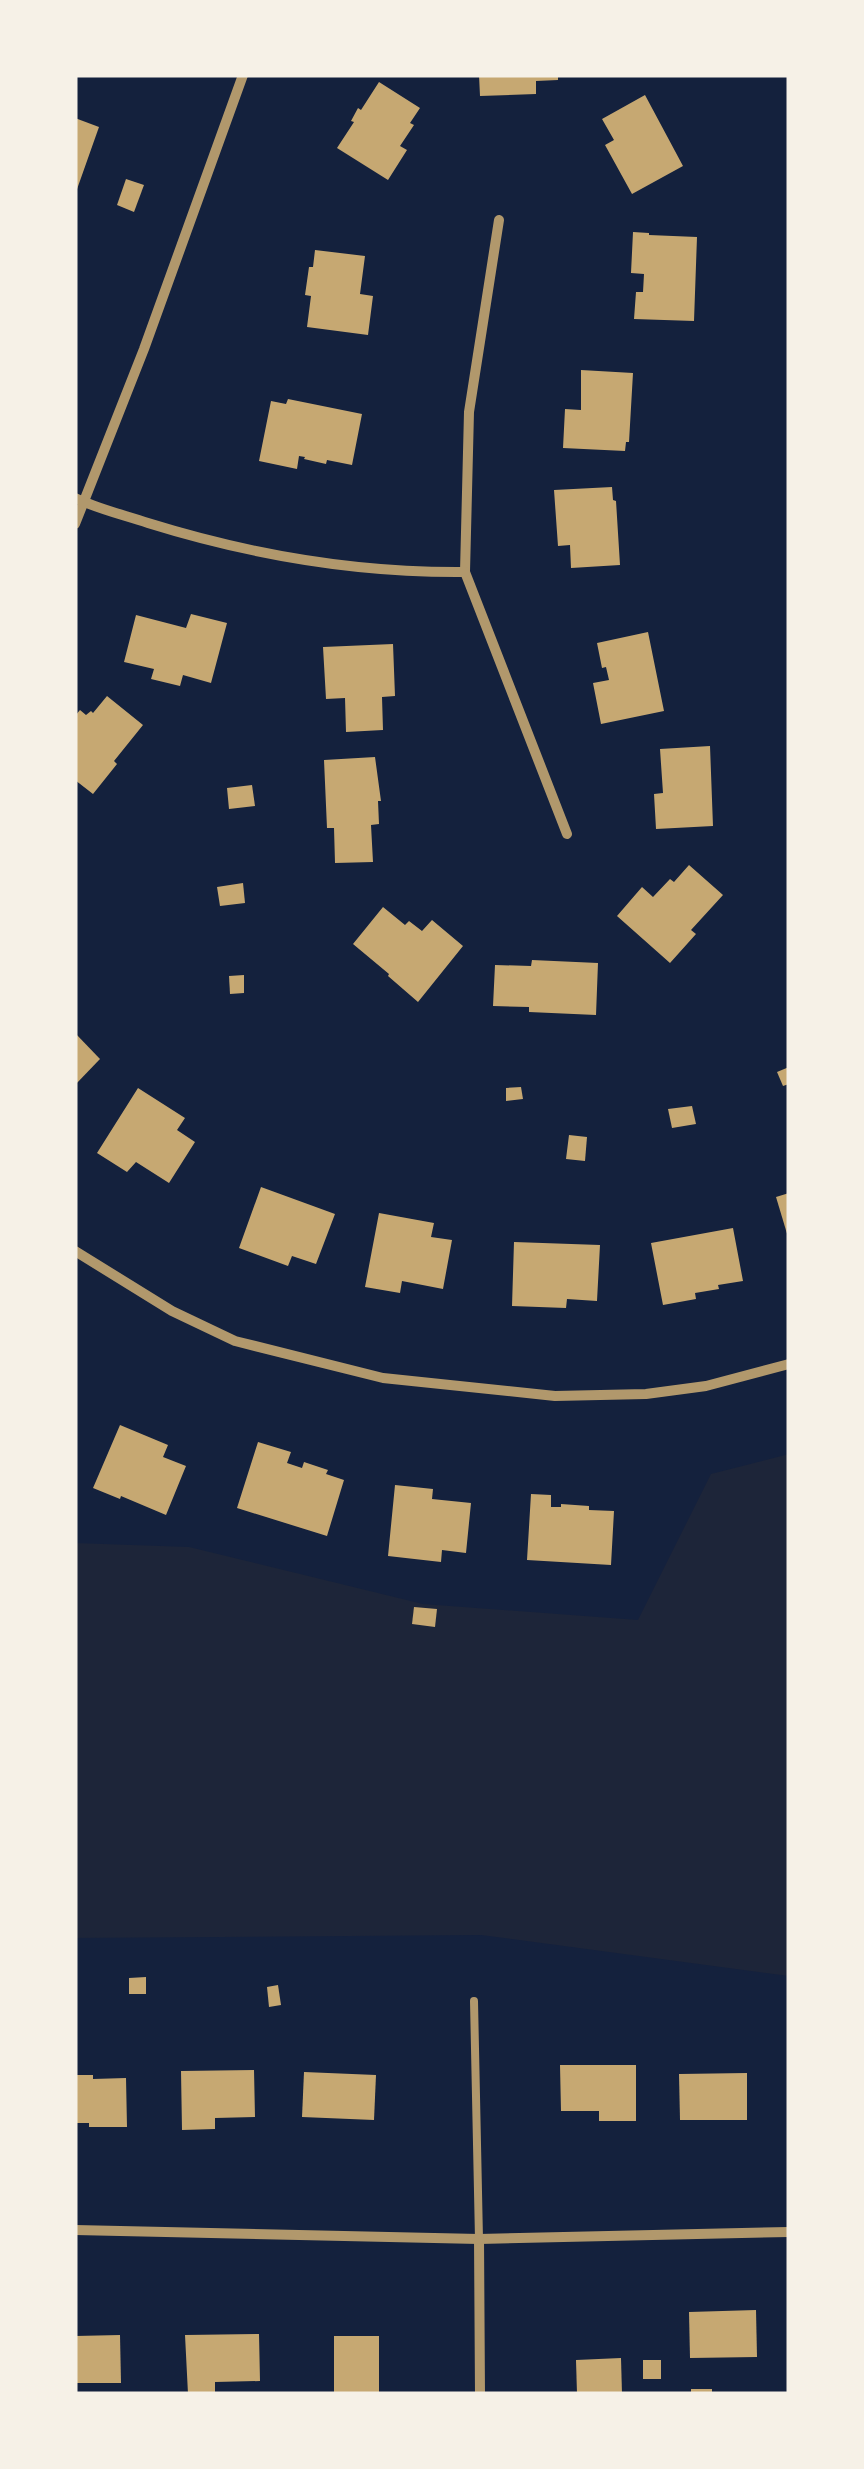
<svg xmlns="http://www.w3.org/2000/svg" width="864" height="2469" viewBox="0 0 864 2469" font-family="Inter,sans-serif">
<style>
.green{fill:#1d2539}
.building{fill:#c6a872}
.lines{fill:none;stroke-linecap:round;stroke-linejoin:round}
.service{stroke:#b1986c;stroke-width:8}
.minor{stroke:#b1986c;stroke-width:10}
</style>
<rect width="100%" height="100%" fill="#14213d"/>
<path class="green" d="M789,1454V1976L481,1935L75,1938V1543L189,1547L423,1604L638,1620L711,1474Z"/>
<g class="building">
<path d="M479,75H558V80L536,81V94L480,96Z"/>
<path d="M379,82L420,108L410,123L414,125L400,146L407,150L388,180L337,148L354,122L351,121L358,108L361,110Z"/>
<path d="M645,95L683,166L632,194L605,145L614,140L602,119Z"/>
<path d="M75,118L99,127L76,192H75Z"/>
<path d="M126,179L144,185L134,212L117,205Z"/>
<path d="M633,232L649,233V235L697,237L694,321L634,319L636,292H643L644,274L631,273Z"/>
<path d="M315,250L365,256L360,294L373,296L368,335L307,327L311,296L305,295L309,267H313Z"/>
<path d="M581,370L633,373L629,442H626L625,451L563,448L565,409L581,410Z"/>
<path d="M288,399L362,414L352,465L327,460L326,464L304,459L305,457L299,456L297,469L259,461L271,401L286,404Z"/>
<path d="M612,487L613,500L616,501L620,565L571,568L570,545L558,546L554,490Z"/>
<path d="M191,614L227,623L211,683L183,675L180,686L151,679L154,669L124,662L136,615L186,628Z"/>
<path d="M648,632L664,711L601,724L593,683L609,680L606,667L602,668L597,643Z"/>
<path d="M393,644L395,696L382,697L383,730L346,732L345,698L326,699L323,647Z"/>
<path d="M107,696L143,725L114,761L117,764L93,794L75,780V716L80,710L86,715L91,711L93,713Z"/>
<path d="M710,746L713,826L656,829L654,794L663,793L660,749Z"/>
<path d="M375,757L381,801H378L379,824L371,825L373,862L335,863L334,828H327L324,760Z"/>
<path d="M252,785L255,806L229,809L227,788Z"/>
<path d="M689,865L723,895L691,930L696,934L670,963L617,916L642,887L653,897L670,879L674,882Z"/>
<path d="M243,883L245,903L220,906L217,887Z"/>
<path d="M383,907L405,925L409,921L422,931L432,920L463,946L418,1002L388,976L389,974L353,944Z"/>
<path d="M532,960L598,963L596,1015L529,1012V1007L493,1006L495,965L531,966Z"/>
<path d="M244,975V993L230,994L229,976Z"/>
<path d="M75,1033L100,1059L75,1085Z"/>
<path d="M789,1067V1084L783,1086L777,1072Z"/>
<path d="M521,1087L523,1099L506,1101V1088Z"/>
<path d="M138,1088L185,1118L177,1130L195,1142L169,1183L136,1162L127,1172L97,1153Z"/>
<path d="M692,1106L696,1124L672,1128L668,1109Z"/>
<path d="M569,1135L587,1137L585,1161L566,1159Z"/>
<path d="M261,1187L335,1214L316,1264L292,1256L288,1266L239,1248Z"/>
<path d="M789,1193V1237H788L776,1197Z"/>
<path d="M379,1213L434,1223L431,1237L452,1240L443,1289L402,1281L400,1293L365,1287Z"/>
<path d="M733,1228L743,1281L718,1285L719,1289L695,1293L696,1299L663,1305L651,1243Z"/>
<path d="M514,1242L600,1245L597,1301L567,1299L566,1308L512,1306Z"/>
<path d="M120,1425L168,1445L163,1457L186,1466L166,1515L121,1496L120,1499L93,1488Z"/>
<path d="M258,1442L291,1452L287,1463L302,1468L304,1462L328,1470L326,1474L344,1480L327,1536L237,1508Z"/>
<path d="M395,1485L433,1489L432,1499L471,1503L466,1553L442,1550L441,1562L388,1556Z"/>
<path d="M531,1494L551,1495V1507H561V1504L589,1506V1510L614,1511L611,1565L527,1560Z"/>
<path d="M414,1607L437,1609L435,1627L412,1624Z"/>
<path d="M146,1977V1994H129V1978Z"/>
<path d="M278,1985L281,2005L269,2007L267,1987Z"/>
<path d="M560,2065H636V2121H599V2111H561Z"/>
<path d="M254,2070L255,2117L215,2118V2129L182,2130L181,2071Z"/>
<path d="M304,2072L376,2075L374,2120L302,2117Z"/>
<path d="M747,2073V2120H680L679,2074Z"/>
<path d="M75,2075H93V2079L126,2078L127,2127H89V2123H75Z"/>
<path d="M756,2310L757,2357L690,2358L689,2312Z"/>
<path d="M259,2334L260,2381L215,2382V2394H188L185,2335Z"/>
<path d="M120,2335L121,2383H75V2336Z"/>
<rect x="334" y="2336" width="45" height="58"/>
<path d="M621,2358L622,2394H577L576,2360Z"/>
<rect x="643" y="2360" width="18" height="19"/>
<rect x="691" y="2389" width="21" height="5"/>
</g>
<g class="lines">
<path class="service" d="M474,2001L479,2239"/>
<g class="minor">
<path d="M499,220L469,412L465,572L567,834"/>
<path d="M75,498C98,509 124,515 148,523C251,555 357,573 465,572"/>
<path d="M75,524L144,349L243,75"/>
<path d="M75,1251L172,1311L235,1341L383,1378L555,1396L646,1394L706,1386L789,1364"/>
<path d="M75,2230L479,2239L789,2232"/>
<path d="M479,2239L480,2394"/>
</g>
</g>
<rect width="864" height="2469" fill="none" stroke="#f6f1e7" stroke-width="155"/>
</svg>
